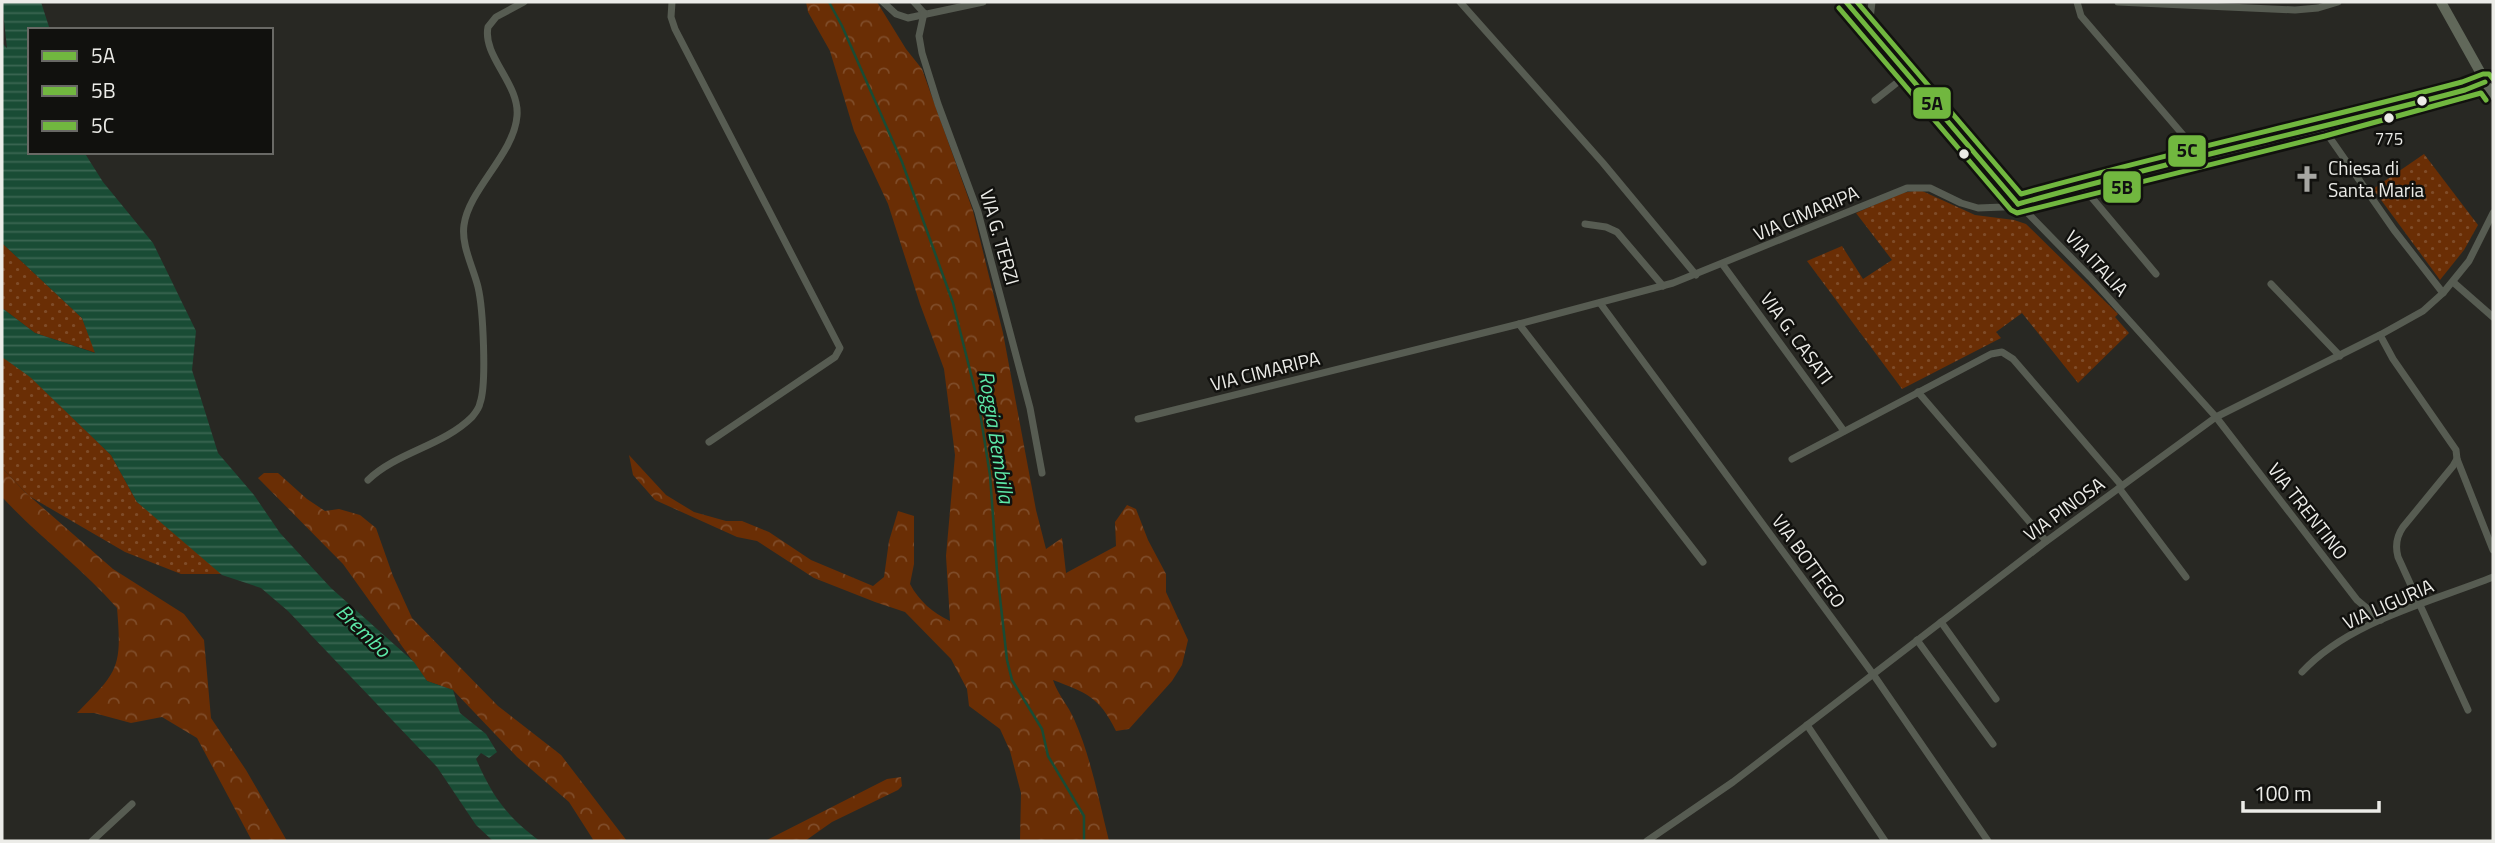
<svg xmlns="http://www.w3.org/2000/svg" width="2495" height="843" viewBox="0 0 2495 843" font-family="'Titillium Web',sans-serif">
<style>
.grass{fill:url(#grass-dots)}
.forest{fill:url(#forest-crowns)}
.water{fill:url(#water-rules)}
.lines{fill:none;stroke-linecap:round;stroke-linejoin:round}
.stream{stroke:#194c35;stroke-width:2.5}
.street{stroke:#575c52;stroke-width:7}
.secondary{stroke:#61685a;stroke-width:10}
.bus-1-casing{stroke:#11110e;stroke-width:10}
.bus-2-casing{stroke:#11110e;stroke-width:10}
.bus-3-casing{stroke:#11110e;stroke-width:10}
.bus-1{stroke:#71b73f;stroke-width:5}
.bus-2{stroke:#71b73f;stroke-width:5}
.bus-3{stroke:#71b73f;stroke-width:5}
.bus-dot{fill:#ecece8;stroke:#11110e;stroke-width:2.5}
.labels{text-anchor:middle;stroke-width:5;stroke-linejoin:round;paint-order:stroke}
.bus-label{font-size:17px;fill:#ecece8;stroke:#11110e}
.poi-label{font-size:19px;fill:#ecece8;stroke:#11110e;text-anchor:start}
.street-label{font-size:19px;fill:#ecece8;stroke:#11110e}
.water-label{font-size:21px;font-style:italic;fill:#5de7a7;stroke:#11110e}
.line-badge{stroke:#11110e;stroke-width:2.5}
.pale-badge-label{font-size:19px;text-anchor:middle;font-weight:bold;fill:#111}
</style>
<defs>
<pattern id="grass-dots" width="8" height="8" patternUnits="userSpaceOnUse" patternTransform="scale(1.75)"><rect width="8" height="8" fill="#6a2e05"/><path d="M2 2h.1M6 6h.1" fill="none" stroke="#7f4c29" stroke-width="1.8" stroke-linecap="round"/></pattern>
<pattern id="forest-crowns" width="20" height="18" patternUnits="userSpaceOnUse" patternTransform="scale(1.75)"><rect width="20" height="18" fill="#6a2e05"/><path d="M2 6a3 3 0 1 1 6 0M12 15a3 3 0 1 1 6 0" fill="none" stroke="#7f4c29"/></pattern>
<pattern id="water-rules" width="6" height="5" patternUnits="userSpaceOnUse" patternTransform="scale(1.75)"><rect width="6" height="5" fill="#194c35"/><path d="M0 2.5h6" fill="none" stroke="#3b6652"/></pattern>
</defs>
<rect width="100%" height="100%" fill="#282823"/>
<g class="grass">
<path d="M2424,154L2478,225L2464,250L2440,280L2373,189Z"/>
<path d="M1920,190L1975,215L2014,220L2026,224L2118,314L2115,317L2129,333L2078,383L2022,313L1996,332L2001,338L1902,389L1807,261L1842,246L1863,279L1892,260L1856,213L1902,193Z"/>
<path d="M2,243L82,318L96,353L35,333L2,308Z"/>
<path d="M2,356L28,374L111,455L137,502L175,532L222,574H181L125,552L29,496L2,468Z"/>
</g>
<g class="forest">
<path d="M806,2H877L906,49L922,69L973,211L1003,333L1036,510L1046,549L1062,538L1066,573L1116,546L1115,522L1127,505L1136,509L1148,540L1166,574V592L1188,640L1182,665L1172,681L1129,729L1116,731C1099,696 1086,693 1053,680C1058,695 1068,705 1074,719C1091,757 1099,801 1109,841H1020L1021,793L1010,751L1000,729L969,706L967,689L951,659L905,612L875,602L814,578L757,541L737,537L655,500L633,475L629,455L666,495L694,512L726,521H742L769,532L811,560L873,586L884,577L889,541L898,511L914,516V564L910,584C919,601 933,613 950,621L946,556L955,455L944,369L920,304L888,204L854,131L830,51L808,12Z"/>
<path d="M2,468L26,493L113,569L184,614L204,640L211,718L246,770L287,841H252L197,738L162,717L131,723L94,713H77C119,671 122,667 117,608C82,568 38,536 2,497Z"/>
<path d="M264,473H278L307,499L325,511L339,509L360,515L376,528L393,576L412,618L498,706L561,755L627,841H594L569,802L517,757L453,690L427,681L343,564L258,478Z"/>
<path d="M901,777L902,786L898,790L832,822L805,841H765L887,779Z"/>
</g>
<path class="water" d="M2,2H41L50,30H30V152H84L103,182L153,243L196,331L192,370L218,453L254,495L280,533L331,588L414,662L427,681L453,690L460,713L486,734L497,752L489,758L481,753L476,759C493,797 506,816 540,841H493L476,825L437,767L288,611L261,588L222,575L137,502L111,455L30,377L2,357V308L35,333L95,353L82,318L2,243V43L7,48Z"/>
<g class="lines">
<path class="stream" d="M829,2L842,26L902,162L953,303L979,406L990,475L997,571L1007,660L1012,680L1042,729L1048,756L1084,816V841"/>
<g class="street">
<path d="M672,2L671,17L675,29L840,348L835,357L709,442"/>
<path d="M883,2L896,14L908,18L983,2"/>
<path d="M914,2L924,13"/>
<path d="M1460,2L1603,163L1696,275"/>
<path d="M1846,2L2014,199L2090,277L2216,417L2357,600L2381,620"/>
<path d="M2077,2L2081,16L2202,157"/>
<path d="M2118,2L2295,10L2318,8L2338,2"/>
<path d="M924,13L919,36L922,53L938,104L978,212L1030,408L1042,473"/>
<path d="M1869,27L1872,2"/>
<path d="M1875,100L1908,74"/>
<path d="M2323,128L2394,230L2443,293"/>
<path d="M2082,186L2156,274"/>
<path d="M1585,224L1606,227L1617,232L1663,286"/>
<path d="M1723,265L1844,431"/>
<path d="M2453,282L2493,317"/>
<path d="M2271,284L2340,356"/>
<path d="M1600,303L1873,674L1988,841"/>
<path d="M1519,324L1703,562"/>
<path d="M2380,335L2393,359L2456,450L2457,459L2453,466L2403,527C2396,537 2395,546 2398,557L2468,710"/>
<path d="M1918,392L2046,541"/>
<path d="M1138,419L1519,324L1673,283L1907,188H1930L1961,203L1978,208L2003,207L2082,186L2323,128L2465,90L2485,82"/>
<path d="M1792,459L1991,354L2002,352L2013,359L2122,486"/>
<path d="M2457,459L2493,550"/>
<path d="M368,480C397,452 443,446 472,417C475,413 479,409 480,403C487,384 483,308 478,287C473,267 461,245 464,225C469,189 514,154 517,116C520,84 482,56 488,27L496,17L524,2"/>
<path d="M2119,488L2186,577"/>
<path d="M1941,622L1996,699"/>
<path d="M1917,640L1993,744"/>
<path d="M2302,672C2349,621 2431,602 2493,577"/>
<path d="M1807,725L1885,841"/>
<path d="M92,841L132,804"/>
<path d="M1647,841L1733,782L2044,543L2216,417L2380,335L2423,311L2443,293L2469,261L2493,213"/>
</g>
<path class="secondary" d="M2441,2L2493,95"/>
<defs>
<g id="bus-1">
<path d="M1846,2L2018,204"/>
<path d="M2018,204C2166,162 2316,130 2465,90L2485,82"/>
</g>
<path id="bus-2" d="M1839,8L2011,210L2017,213L2325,136L2481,93L2486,100"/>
<path id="bus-3" d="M1857,2L2021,194C2167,153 2316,121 2462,82L2483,74H2489L2493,79"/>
</defs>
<use href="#bus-1" class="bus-1-casing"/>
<use href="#bus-2" class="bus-2-casing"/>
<use href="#bus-3" class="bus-3-casing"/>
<use href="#bus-1" class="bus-1"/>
<use href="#bus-2" class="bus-2"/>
<use href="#bus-3" class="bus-3"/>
</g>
<defs>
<symbol id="church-bare" viewBox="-9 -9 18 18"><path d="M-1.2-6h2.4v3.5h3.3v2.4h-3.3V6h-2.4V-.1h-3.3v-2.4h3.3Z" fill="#a7a7a3" stroke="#11110e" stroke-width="2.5" paint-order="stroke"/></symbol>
</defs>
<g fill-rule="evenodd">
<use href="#church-bare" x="2288" y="160" width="38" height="38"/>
</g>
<g class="bus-dot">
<circle cx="2422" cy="101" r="6"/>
<circle cx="2389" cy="118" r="6"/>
<circle cx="1964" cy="154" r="6"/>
</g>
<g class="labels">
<g class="bus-label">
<text x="2389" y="145">775</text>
</g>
<g class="poi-label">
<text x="2328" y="175">Chiesa di<tspan x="2328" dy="22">Santa Maria</tspan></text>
</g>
<g class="street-label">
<text transform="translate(1806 213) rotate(-23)" y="7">VIA CIMARIPA</text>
<text transform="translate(1000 237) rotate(74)" y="7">VIA G. TERZI</text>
<text transform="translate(2097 263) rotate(47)" y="7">VIA ITALIA</text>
<text transform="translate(1797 338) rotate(54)" y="7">VIA G. CASATI</text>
<text transform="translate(1265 371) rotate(-14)" y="7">VIA CIMARIPA</text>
<text transform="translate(2064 509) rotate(-36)" y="7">VIA PINOSA</text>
<text transform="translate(2308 511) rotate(52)" y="7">VIA TRENTINO</text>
<text transform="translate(1809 561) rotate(54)" y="7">VIA BOTTEGO</text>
<text transform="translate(2388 604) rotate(-24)" y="7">VIA LIGURIA</text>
</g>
<g class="water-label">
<text transform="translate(996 437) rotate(81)" y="7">Roggia Bembilla</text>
<text transform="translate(363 631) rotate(44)" y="7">Brembo</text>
</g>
</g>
<g class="line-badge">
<rect x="1912" y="86" width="40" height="34" rx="7" fill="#71b73f"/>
<rect x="2167" y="134" width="40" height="34" rx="7" fill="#71b73f"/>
<rect x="2102" y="170" width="40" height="34" rx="7" fill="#71b73f"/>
</g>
<g class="pale-badge-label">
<text x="1932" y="110">5A</text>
<text x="2187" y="157">5C</text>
<text x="2122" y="194">5B</text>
</g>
<rect width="2495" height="843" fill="none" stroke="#ecece8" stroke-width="7"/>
<rect x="28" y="28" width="245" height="126" fill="#11110e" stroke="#696965" stroke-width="2"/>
<rect x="42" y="51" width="35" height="10" fill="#71b73f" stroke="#696965" stroke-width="2"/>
<text x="91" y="63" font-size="21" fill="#ecece8">5A</text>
<rect x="42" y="86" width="35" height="10" fill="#71b73f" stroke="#696965" stroke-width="2"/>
<text x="91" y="98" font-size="21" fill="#ecece8">5B</text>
<rect x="42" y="121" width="35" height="10" fill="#71b73f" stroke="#696965" stroke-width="2"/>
<text x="91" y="133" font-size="21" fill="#ecece8">5C</text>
<path d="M2243 801v10h136v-10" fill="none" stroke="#ecece8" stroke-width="3.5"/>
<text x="2254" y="801" font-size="21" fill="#ecece8" stroke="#11110e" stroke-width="5" paint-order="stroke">100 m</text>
</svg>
